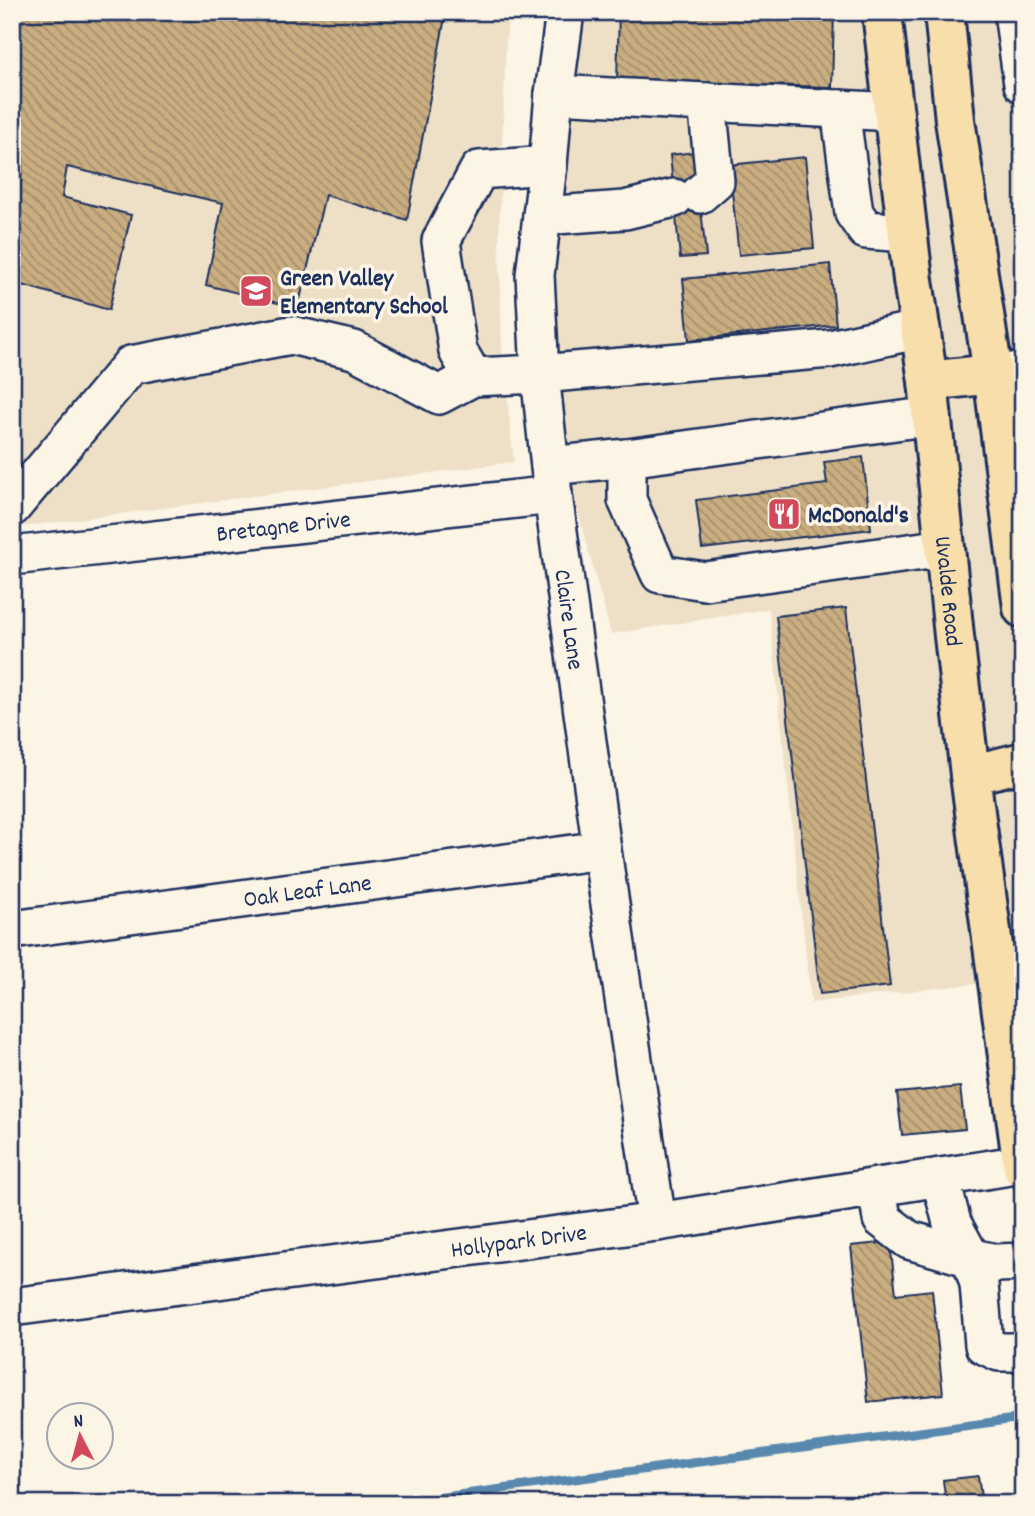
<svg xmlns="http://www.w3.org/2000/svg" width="1035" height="1516" viewBox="0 0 1035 1516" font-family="Dekko,sans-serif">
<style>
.built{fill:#ede0c7}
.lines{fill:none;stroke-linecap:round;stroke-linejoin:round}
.stream{stroke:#5988ae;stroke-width:9}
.building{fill:url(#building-back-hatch);stroke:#1b2f5e;stroke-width:2}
.minor-casing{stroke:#1b2f5e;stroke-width:42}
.major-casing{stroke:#1b2f5e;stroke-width:44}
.minor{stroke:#fcf5e5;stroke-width:37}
.major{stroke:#f8deab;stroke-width:38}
.labels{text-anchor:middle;stroke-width:7;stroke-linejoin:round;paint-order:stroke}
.poi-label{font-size:24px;font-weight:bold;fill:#1b2f5e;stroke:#fcf5e5;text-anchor:start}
.street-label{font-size:24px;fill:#1b2f5e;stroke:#fcf5e5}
</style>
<defs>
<pattern id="building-back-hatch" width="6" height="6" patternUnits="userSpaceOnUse" patternTransform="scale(1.75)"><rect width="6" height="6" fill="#caae80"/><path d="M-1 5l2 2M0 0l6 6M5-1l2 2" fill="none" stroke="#a38e6c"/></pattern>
</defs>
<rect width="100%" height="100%" fill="#fcf5e5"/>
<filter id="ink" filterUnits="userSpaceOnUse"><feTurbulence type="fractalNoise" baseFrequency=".0143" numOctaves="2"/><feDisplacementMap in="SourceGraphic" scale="14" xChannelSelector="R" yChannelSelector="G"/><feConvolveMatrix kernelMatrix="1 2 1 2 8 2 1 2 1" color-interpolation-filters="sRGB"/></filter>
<g filter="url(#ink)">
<g class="built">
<path d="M12,12H509L506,41L499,236L502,347L514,462L12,528Z"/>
<path d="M574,12H1023V978L811,1003L769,609L611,634L561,450L547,247Z"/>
</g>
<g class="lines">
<path class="stream" d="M392,1504L1015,1419"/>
</g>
<g class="building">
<path d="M12,12H446L407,220L325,195L298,308L206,285L223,203L67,167L62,197L131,215L109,310L12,282V187L20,189L23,157L12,155Z"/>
<path d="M619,12H834L832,87L617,81Z"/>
<path d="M695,152L706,256L680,258L670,155Z"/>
<path d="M805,157L814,248L739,255L729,165Z"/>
<path d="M830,264L836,325L689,340L683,279Z"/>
<path d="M863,457L871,529L702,549L696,500L827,484L824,462Z"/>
<path d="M846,608L890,986L820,994L776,616Z"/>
<path d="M960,1087L965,1129L902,1135L897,1093Z"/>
<path d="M890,1242L896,1294L932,1290L943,1394L868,1402L851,1246Z"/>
<path d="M978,1476L982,1504H946L943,1480Z"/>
</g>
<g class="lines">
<defs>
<g id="minor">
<path id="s1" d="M565,12L554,94L548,165L535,275L540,374L553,495L602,850L657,1222"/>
<path d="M1013,12L1023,84"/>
<path d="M554,94L894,112"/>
<path d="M840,109L854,213L866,230L908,233"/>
<path d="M548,165L479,170L441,241L458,351L473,377L540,374L830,349L921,329"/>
<path d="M700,194L715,181L707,102"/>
<path d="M542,216L625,210L674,198"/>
<path d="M993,374L1023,371"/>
<path d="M627,458V500L660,574L705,581L945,548"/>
<path d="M550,466L627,458L932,416"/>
<path d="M12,507L131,365L291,335L354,350L439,395L473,377"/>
<path id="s2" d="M12,556L553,495"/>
<path id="s3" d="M12,930L602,850"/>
<path d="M940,1177L952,1223L971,1258L997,1263L1023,1262"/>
<path d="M877,1187L882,1219L909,1240L971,1258L979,1284L984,1345L999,1352H1023"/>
<path id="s4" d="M12,1307L657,1222L1023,1164"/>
</g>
<g id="major">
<path id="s5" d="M882,12L913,280L928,381L954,636L970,775L1023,1168"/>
<path d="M944,12L955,120L993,374L1023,608"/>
<path d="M928,381L993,374"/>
<path d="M970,775L1023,762"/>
</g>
</defs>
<use href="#minor" class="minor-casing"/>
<use href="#major" class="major-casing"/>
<use href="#minor" class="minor"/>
<use href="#major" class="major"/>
</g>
</g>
<defs>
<symbol id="school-square" viewBox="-11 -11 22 22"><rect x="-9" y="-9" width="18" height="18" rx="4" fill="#d1495b" stroke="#fcf5e5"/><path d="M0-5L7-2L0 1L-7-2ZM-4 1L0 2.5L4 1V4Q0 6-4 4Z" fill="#fff"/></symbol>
<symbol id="restaurant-square" viewBox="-11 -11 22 22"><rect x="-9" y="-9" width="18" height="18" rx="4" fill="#d1495b" stroke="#fcf5e5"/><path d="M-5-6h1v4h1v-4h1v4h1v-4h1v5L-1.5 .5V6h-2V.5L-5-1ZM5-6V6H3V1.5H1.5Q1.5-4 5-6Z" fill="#fff"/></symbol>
</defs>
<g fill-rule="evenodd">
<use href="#school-square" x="237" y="272" width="38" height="38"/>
<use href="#restaurant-square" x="765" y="495" width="38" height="38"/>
</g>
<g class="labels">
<g class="poi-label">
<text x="280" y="285">Green Valley<tspan x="280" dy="28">Elementary School</tspan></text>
<text x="808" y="522">McDonald's</text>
</g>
<g class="street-label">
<text dy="8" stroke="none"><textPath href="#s2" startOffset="273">Bretagne Drive</textPath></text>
<text dy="8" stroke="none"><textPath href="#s5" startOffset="583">Uvalde Road</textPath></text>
<text dy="8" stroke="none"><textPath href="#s1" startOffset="611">Claire Lane</textPath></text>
<text dy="8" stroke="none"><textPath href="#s3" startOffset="298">Oak Leaf Lane</textPath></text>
<text dy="8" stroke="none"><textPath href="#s4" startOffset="511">Hollypark Drive</textPath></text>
</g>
</g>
<rect width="1035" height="1516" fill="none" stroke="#fcf5e5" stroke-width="42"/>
<rect x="21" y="21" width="993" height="1474" fill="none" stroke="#1b2f5e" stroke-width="2.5" filter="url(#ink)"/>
<g transform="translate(80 1436) rotate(354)"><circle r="33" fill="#fcf5e5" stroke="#a2a6af" stroke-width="2"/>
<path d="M0-5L12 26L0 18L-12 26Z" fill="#d1495b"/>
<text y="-10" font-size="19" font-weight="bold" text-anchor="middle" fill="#1b2f5e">N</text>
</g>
</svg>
